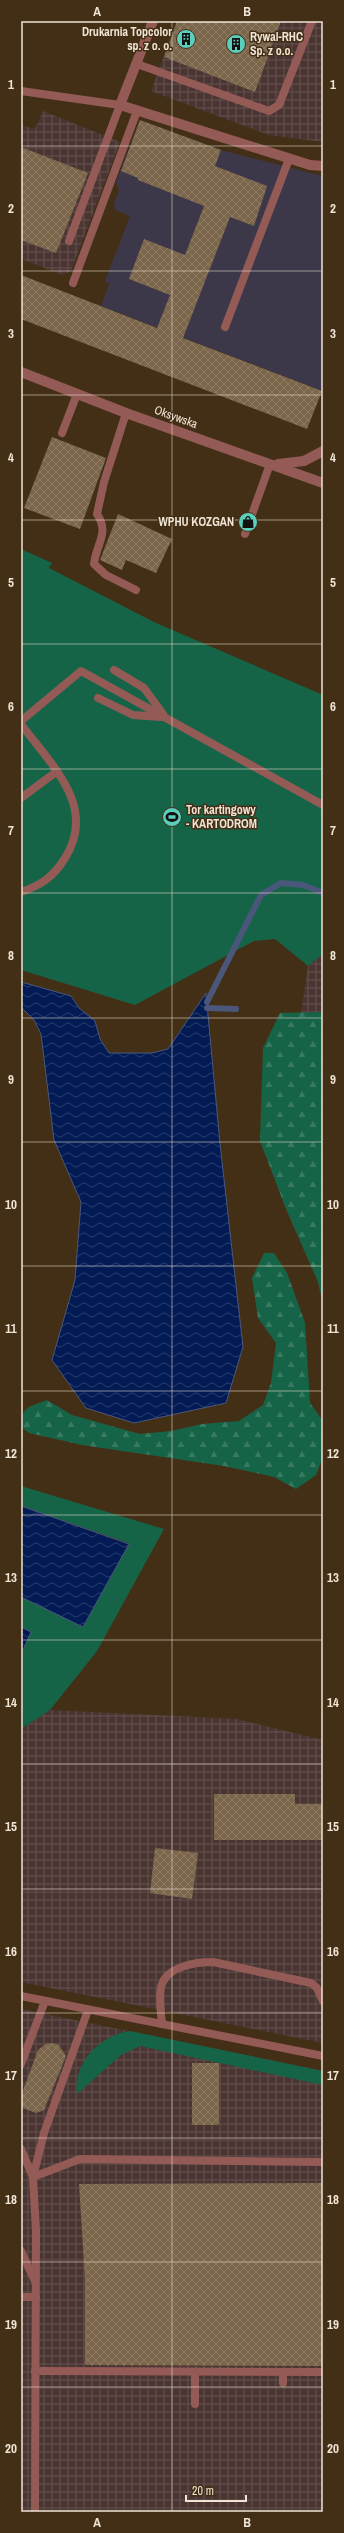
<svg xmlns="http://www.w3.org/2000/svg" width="344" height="2533" viewBox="0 0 344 2533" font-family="'Archivo Narrow',sans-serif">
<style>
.industrial{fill:url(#industrial-grid)}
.education{fill:#3c3849}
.grass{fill:#166447}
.forest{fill:url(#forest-firs)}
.water{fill:url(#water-waves);stroke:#4a577b}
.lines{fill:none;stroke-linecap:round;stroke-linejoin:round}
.stream{stroke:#4a577b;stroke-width:6}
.building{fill:url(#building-cross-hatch)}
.lane{stroke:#945b56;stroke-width:8}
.street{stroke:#945b56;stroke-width:10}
.grid{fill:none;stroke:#f0e4d5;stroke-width:1;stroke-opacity:0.55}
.labels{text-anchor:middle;stroke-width:3;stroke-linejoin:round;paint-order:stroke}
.poi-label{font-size:12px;font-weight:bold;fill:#f0e4d5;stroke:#432f16;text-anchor:end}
.street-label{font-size:12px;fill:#f0e4d5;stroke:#432f16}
.neatline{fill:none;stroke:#f0e4d5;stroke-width:1.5}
.grid-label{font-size:13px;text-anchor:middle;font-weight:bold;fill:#f0e4d5}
</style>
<defs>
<pattern id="industrial-grid" width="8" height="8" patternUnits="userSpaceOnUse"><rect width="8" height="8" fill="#4a3532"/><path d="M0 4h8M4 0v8" fill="none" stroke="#64524f"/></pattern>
<pattern id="forest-firs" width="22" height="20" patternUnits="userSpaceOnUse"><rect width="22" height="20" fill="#166447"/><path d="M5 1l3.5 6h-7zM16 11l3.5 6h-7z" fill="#387a61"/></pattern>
<pattern id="water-waves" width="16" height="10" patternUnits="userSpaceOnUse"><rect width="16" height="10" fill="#031b54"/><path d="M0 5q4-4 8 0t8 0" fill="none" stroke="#283c6c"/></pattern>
<pattern id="building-cross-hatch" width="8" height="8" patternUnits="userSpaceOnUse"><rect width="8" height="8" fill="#7b654b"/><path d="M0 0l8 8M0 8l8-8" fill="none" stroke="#8e7b64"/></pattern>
</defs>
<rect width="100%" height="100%" fill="#432f16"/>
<g class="industrial">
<path d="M177,21H323V142L269,135L151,91Z"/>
<path d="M43,111L120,142L71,271L63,275L21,259V125L35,129Z"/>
<path d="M323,954V1012L301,1013L308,966Z"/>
<path d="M50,1710L237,1719L323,1740V2043L21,1982V1729Z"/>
<path d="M21,2009L323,2071V2512H21Z"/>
</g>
<path class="education" d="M140,120L221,150L323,176L322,391L101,306L109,284L105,281L130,216L115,210L114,203L119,191L116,182Z"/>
<g class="grass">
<path d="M21,549L52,563L49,568L154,622L323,695V954L308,966L275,939L254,941L135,1005L21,970Z"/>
<path d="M21,1486L164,1529L97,1651L50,1710L21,1729V1649L31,1632L21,1627V1597L43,1607L129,1543L21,1506Z"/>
<path d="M130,2031L323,2071V2085L140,2046L121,2055L77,2094C73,2063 100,2035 130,2031Z"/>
</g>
<g class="forest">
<path d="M323,1012V1304L318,1282L286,1209L260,1141L263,1048L280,1013Z"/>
<path d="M264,1253H274L287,1273L305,1323L310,1403L323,1421V1457L316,1475L296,1489L274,1477L224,1466L82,1445L29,1433L21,1427C21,1406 30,1407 47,1400L72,1415L140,1434L171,1431L202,1424L239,1421L263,1405L271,1383L276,1343L258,1318L252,1278Z"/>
</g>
<g class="water">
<path d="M21,982L71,996L79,1008L95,1021L100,1039L109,1053H152L168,1049L206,993L220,1144L243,1347L226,1403L134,1423L86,1408L52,1360L75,1280L81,1202L54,1140L41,1034L34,1020L21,1007Z"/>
<path d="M21,1506L129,1544L83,1627L21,1597Z"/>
<path d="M21,1627L31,1632L23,1650L21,1649Z"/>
</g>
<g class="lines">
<g class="stream">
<path d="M207,1002L261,895L281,883L303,885L323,893"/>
<path d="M207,1008L236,1009"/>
</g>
</g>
<g class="building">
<path d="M177,21H281L255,92L164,57Z"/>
<path d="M140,120L221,150L215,166L267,186L254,226L230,217L183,338L322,391L307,429L21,319V275L157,328L170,295L129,279L144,239L185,255L204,206L138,180V178L121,171Z"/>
<path d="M21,147L88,173L56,253L21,240Z"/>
<path d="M52,437L106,458L80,529L24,508Z"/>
<path d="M118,514L172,539L156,573L126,560L122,570L100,560Z"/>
<path d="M214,1794H295V1804H323V1840H214Z"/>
<path d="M155,1848L198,1853L192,1899L150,1893Z"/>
<path d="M47,2043L58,2044L66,2056L44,2110L36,2113L21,2107V2096L38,2050Z"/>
<rect x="192" y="2063" width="27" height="62"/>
<path d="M323,2183V2366L85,2365V2278L79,2184Z"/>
</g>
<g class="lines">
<g class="lane">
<path d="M137,64L269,111L279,105L312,21"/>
<path d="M21,91L120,105L69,241"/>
<path d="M73,283L137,111"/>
<path d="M225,327L289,159"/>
<path d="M126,413L104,482L97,514C110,533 96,544 94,564L106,575L136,590"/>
<path d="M62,433L77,394"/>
<path d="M245,534L270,464"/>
<path d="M114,670L144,688L163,714"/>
<path d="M98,698L133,715L161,717"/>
<path d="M21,721L81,671L323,805"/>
<path d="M21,724C50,764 98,806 65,858C54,876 42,885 21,892"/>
<path d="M21,798L56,772"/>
<path d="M21,1996L323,2056"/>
<path d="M162,2024C161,2013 158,1994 162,1984C168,1966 197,1962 213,1962L311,1983L317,1988L323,2001"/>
<path d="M21,2064L45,2001"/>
<path d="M21,2149L33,2177L80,2159L323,2162"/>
<path d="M21,2251L35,2281"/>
<path d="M21,2297H36"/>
<path d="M35,2371L323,2372"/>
<path d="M195,2372V2404"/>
<path d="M283,2383V2372"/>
<path d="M35,2512L36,2231L33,2177L44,2133L88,2010"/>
</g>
<g class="street">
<path d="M153,21L120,105L310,165L323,166"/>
<path d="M21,372L126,413L323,483"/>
<path d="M278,464L304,461L323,451"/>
</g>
</g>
<path class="grid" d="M172,21V2512M21,146H323M21,271H323M21,395H323M21,520H323M21,644H323M21,769H323M21,893H323M21,1018H323M21,1142H323M21,1266H323M21,1391H323M21,1515H323M21,1640H323M21,1764H323M21,1889H323M21,2013H323M21,2138H323M21,2262H323M21,2387H323"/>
<defs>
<symbol id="building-disc" viewBox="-11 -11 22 22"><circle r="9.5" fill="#5bcebc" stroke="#432f16"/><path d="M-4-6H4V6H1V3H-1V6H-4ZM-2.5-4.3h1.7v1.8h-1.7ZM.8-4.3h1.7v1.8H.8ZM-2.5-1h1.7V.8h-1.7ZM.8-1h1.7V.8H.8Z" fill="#111"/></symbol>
<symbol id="shop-disc" viewBox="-11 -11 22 22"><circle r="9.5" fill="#5bcebc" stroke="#432f16"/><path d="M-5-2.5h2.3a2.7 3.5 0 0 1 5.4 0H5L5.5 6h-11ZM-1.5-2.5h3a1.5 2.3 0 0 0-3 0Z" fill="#111"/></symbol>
<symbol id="stadium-disc" viewBox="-11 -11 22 22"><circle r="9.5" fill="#5bcebc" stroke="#432f16"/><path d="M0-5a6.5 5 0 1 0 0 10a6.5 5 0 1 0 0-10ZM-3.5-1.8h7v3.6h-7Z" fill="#111"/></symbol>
</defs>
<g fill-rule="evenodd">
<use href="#building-disc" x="175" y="28" width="22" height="22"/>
<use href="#building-disc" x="225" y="33" width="22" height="22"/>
<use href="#shop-disc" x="237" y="511" width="22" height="22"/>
<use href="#stadium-disc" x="161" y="806" width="22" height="22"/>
</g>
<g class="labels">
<g class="poi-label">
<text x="172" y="36">Drukarnia Topcolor<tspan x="172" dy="14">sp. z o. o.</tspan></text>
<text x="250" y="41" text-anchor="start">Rywal-RHC<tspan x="250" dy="14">Sp. z o.o.</tspan></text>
<text x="234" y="526">WPHU KOZGAN</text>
<text x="186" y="814" text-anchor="start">Tor kartingowy<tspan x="186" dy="14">- KARTODROM</tspan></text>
</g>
<g class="street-label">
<text transform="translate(176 417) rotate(20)" y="4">Oksywska</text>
</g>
</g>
<rect width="344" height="2533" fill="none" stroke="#432f16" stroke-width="44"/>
<path d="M186 2495v6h60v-6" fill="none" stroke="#f0e4d5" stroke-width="2"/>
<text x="192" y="2495" font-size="12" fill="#f0e4d5" stroke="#432f16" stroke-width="3" paint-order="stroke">20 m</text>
<rect x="22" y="22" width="300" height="2489" class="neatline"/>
<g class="grid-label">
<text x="97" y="16">A</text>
<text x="247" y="16">B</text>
<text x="11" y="89">1</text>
<text x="333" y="89">1</text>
<text x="11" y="213">2</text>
<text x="333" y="213">2</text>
<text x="11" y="338">3</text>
<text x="333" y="338">3</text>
<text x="11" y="462">4</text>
<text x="333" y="462">4</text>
<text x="11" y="587">5</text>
<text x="333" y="587">5</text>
<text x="11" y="711">6</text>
<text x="333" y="711">6</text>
<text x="11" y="835">7</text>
<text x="333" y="835">7</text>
<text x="11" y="960">8</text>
<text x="333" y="960">8</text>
<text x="11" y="1084">9</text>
<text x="333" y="1084">9</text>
<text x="11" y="1209">10</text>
<text x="333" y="1209">10</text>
<text x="11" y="1333">11</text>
<text x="333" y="1333">11</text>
<text x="11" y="1458">12</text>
<text x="333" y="1458">12</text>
<text x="11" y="1582">13</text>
<text x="333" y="1582">13</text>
<text x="11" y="1707">14</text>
<text x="333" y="1707">14</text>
<text x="11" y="1831">15</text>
<text x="333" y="1831">15</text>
<text x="11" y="1956">16</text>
<text x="333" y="1956">16</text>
<text x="11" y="2080">17</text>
<text x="333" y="2080">17</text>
<text x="11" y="2204">18</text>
<text x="333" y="2204">18</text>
<text x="11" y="2329">19</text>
<text x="333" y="2329">19</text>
<text x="11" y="2453">20</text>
<text x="333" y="2453">20</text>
<text x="97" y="2527">A</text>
<text x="247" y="2527">B</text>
</g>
</svg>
